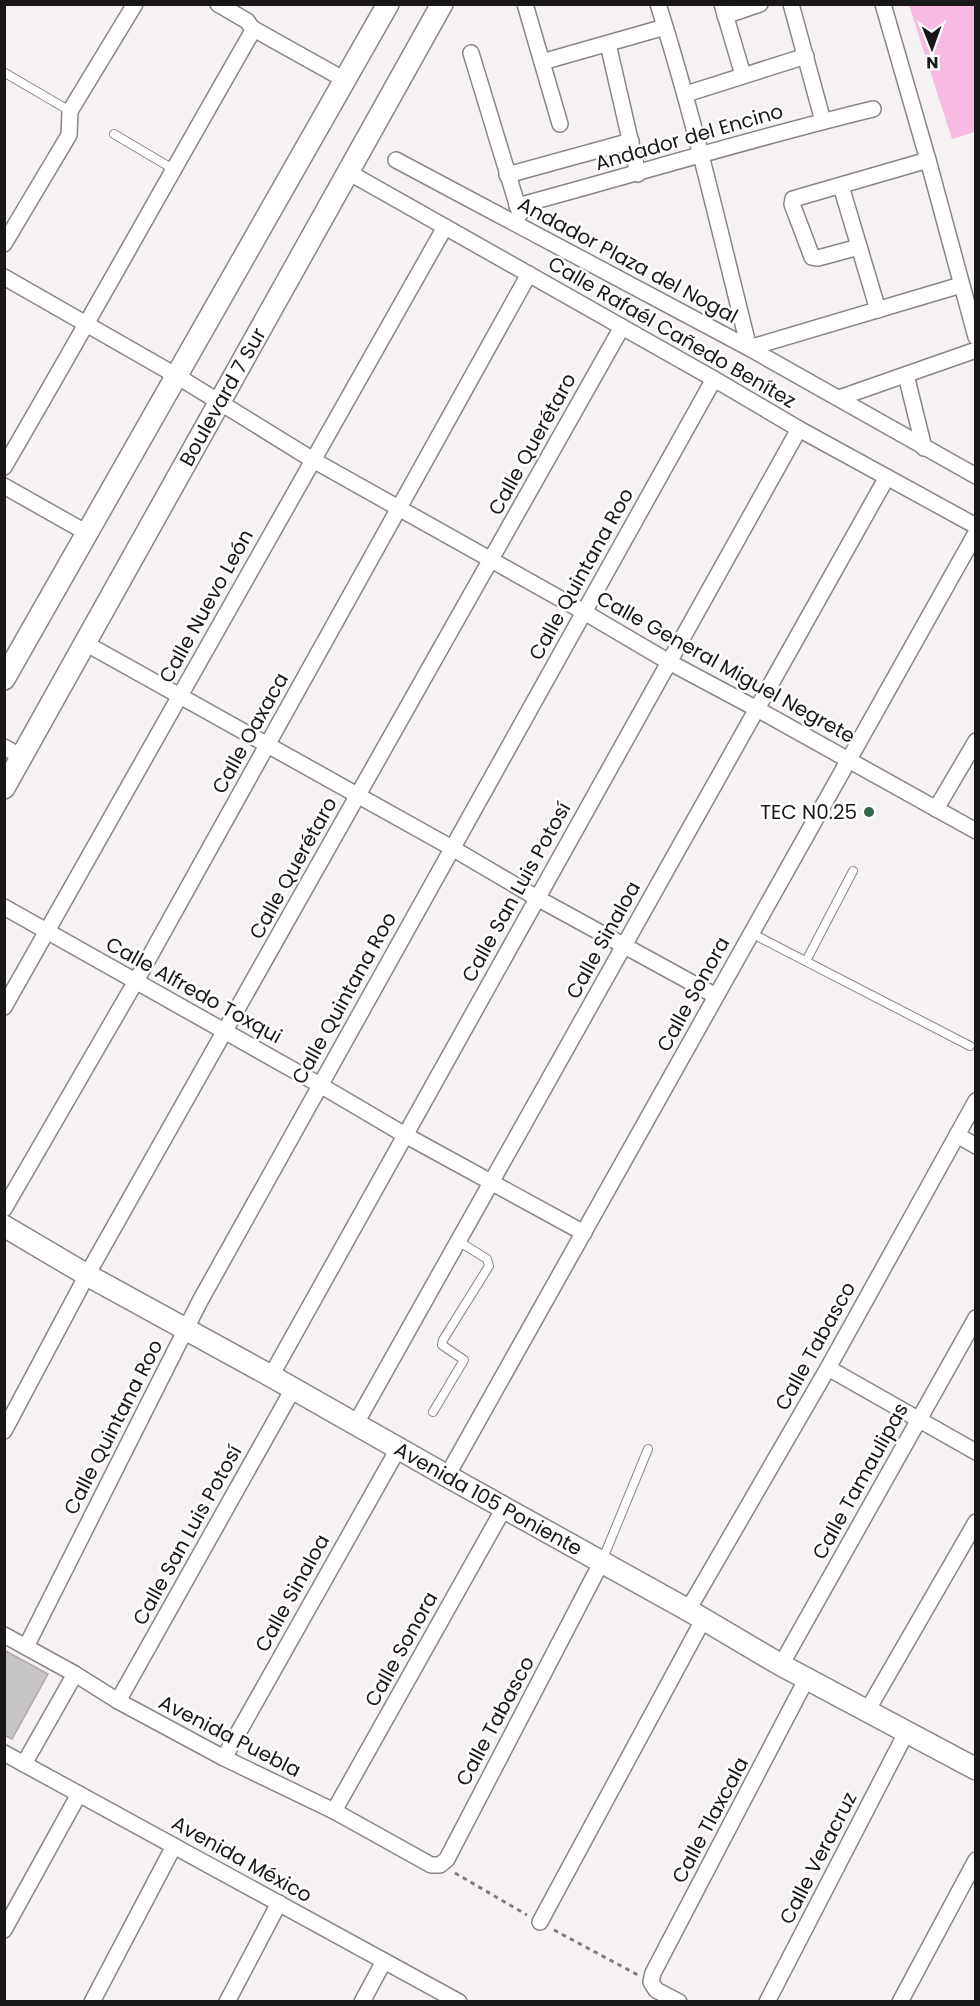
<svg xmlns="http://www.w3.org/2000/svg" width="980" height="2006" viewBox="0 0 980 2006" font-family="Poppins,sans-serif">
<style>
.green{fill:#f7bae0}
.building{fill:#c7c4c6;stroke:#ada9ab;stroke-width:1.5}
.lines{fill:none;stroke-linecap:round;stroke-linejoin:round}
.lane-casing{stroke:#8a8688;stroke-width:10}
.street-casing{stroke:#8a8688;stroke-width:18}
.secondary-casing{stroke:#8a8688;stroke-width:24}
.path{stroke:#7f7c7d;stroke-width:3;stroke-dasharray:4.5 4.5;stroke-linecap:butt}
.lane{stroke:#fff;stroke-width:8}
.street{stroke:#fff;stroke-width:15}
.secondary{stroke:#fff;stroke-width:21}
.poi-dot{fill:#30674d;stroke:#fff;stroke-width:2}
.labels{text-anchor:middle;stroke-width:5;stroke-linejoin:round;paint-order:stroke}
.street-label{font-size:20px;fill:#191718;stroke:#fff}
.poi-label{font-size:20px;fill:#191718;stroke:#fff;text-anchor:end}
</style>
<rect width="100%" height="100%" fill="#f6f2f4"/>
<path class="green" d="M909,5H975V132L952,139Z"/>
<path class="building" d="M4,1650L48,1674L12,1739L4,1735Z"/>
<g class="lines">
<defs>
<g id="lane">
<path d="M5,73L70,111"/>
<path d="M114,134L173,169"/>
<path d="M751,933L970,1046"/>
<path d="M806,961L853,871"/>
<path d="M433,1412L464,1360L442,1345L443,1340L489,1266L487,1259L458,1241"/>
<path d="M602,1561L648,1449"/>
</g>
<g id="street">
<path d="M218,4L247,21L252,28L345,80"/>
<path d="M525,4L560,124"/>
<path d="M658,4C694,117 720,233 749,348L961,285"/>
<path d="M722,4L743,75"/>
<path d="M791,4L823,121"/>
<path d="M883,4L928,160L976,337"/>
<path d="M725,16L760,4"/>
<path d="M608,44L638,174"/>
<path d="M471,53L520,214"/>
<path d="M542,62L665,27"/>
<path d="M686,94L806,56"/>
<path d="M396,160L749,348L976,476"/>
<path d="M348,172L714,379L799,429L976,526"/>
<path d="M507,175L631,141"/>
<path d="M841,186L878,310"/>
<path d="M517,206C636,174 753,138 873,109"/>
<path d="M4,244L69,135L70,111L135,4"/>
<path d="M859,247L818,258L812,257L792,204L793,199L928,160"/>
<path d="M4,277L177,376L313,460L584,612L669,662L757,709L976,831"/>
<path d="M906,375L924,448"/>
<path d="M839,398L976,350"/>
<path d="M4,467C88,323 168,178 251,34L252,28"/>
<path d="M4,486L87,533"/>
<path d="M85,643L452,848L537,898L716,996"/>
<path d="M4,747L22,757"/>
<path d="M936,809L976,741"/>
<path d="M4,907L320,1085L405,1135L584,1233"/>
<path d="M4,1007L445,227"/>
<path d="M957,1135L976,1146"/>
<path d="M4,1209L136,981L529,274"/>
<path d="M828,1368L976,1452"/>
<path d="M271,1376L799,429"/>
<path d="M355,1425L887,477"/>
<path d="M4,1431L87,1275L622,327"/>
<path d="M447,1476L976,533"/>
<path d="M688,1610L828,1368L976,1101"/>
<path d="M4,1635L75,1674L118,1701L224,1758L334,1811L431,1865H440L447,1859L601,1563"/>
<path d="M26,1647L200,1301L714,379"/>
<path d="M781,1665L976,1318"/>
<path d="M118,1701L293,1389"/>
<path d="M867,1711L976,1522"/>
<path d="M4,1753L459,2002"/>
<path d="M224,1758L398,1449"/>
<path d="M24,1764L75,1674"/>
<path d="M334,1811L504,1508"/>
<path d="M540,1922L703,1620"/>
<path d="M4,1930L79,1794"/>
<path d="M92,2002L174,1846"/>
<path d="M227,2002L279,1903"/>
<path d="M362,2002L384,1961"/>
<path d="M679,2002L656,1990L651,1982L653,1973L807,1678"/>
<path d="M767,2002L906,1733"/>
<path d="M900,2002L976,1860"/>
</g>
<g id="secondary">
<path d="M4,679L388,4"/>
<path id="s1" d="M4,788L442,4"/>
<path id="s2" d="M4,1226L87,1275L271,1376L447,1476L688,1610L781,1665L976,1769"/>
</g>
</defs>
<use href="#lane" class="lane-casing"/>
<use href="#street" class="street-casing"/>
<use href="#secondary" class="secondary-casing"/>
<g class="path">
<path d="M455,1873L527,1915"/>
<path d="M554,1930L638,1975"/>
</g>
<use href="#lane" class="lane"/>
<use href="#street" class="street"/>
<use href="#secondary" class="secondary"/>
</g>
<circle class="poi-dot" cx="869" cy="812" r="6"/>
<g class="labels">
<g class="street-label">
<text transform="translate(689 137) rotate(-16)" y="7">Andador del Encino</text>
<text transform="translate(628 260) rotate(28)" y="7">Andador Plaza del Nogal</text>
<text transform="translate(672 332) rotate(30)" y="7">Calle Rafaél Cañedo Benítez</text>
<text dy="7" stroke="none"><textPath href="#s1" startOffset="448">Boulevard 7 Sur</textPath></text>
<text transform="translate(532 444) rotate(-61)" y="7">Calle Querétaro</text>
<text transform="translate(581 574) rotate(-61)" y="7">Calle Quintana Roo</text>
<text transform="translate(206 606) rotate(-61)" y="7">Calle Nuevo León</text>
<text transform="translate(726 667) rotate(29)" y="7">Calle General Miguel Negrete</text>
<text transform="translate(250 733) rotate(-61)" y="7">Calle Oaxaca</text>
<text transform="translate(293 868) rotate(-61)" y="7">Calle Querétaro</text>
<text transform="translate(516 892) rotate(-61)" y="7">Calle San Luis Potosí</text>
<text transform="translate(603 940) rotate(-61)" y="7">Calle Sinaloa</text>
<text transform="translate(194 990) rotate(29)" y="7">Calle Alfredo Toxqui</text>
<text transform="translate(693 994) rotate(-61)" y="7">Calle Sonora</text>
<text transform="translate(344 998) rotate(-61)" y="7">Calle Quintana Roo</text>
<text transform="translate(815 1346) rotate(-61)" y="7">Calle Tabasco</text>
<text transform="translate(113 1427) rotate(-63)" y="7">Calle Quintana Roo</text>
<text transform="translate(860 1481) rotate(-61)" y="7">Calle Tamaulipas</text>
<text dy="7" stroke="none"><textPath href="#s2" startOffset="556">Avenida 105 Poniente</textPath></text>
<text transform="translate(187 1535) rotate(-61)" y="7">Calle San Luis Potosí</text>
<text transform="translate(292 1593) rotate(-61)" y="7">Calle Sinaloa</text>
<text transform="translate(401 1649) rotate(-61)" y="7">Calle Sonora</text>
<text transform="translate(495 1721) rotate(-62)" y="7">Calle Tabasco</text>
<text transform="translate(230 1736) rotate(27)" y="7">Avenida Puebla</text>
<text transform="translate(710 1820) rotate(-62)" y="7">Calle Tlaxcala</text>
<text transform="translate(818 1858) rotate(-63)" y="7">Calle Veracruz</text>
<text transform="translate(242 1859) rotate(29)" y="7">Avenida México</text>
</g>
<g class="poi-label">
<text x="857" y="819">TEC N0.25</text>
</g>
</g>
<rect width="980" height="2006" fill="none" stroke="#191718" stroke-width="12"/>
<g transform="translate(932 48) rotate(179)" stroke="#ffffff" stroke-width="4.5" paint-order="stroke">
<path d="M0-4.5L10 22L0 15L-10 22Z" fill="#191718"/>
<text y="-9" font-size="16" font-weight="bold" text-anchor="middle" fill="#191718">N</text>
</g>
</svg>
